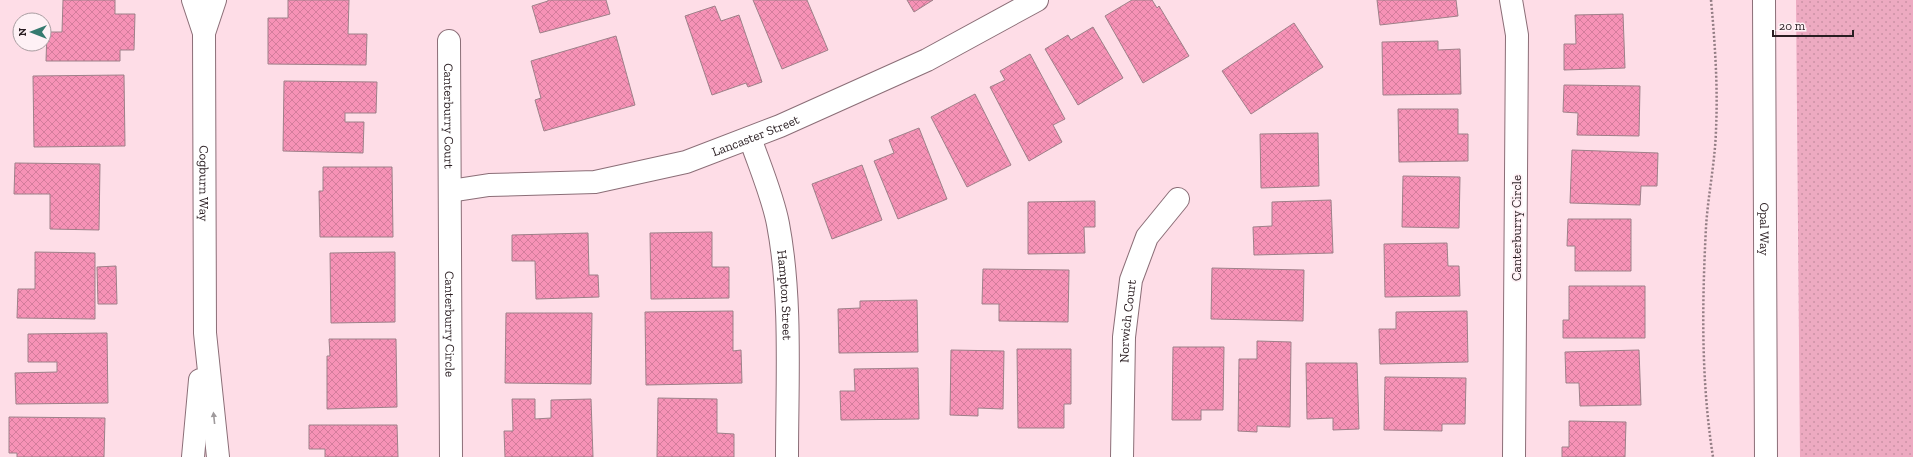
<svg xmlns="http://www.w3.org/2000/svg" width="1913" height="457" viewBox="0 0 1913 457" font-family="'Zilla Slab',serif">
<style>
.grass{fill:url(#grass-dots)}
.building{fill:url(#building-cross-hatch);stroke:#9e8089}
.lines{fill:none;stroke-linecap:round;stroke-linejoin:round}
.minor-casing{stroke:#8b6e77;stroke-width:24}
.tertiary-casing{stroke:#8b6e77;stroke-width:24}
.path{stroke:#937d84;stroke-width:2.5;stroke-dasharray:2 2;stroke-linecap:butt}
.minor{stroke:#fff;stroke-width:22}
.tertiary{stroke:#fff;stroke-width:22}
.oneway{fill:#9f9a9c}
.labels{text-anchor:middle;stroke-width:3.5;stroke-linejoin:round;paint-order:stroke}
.street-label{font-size:13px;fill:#2a1e22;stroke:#fef1f5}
</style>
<defs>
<pattern id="grass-dots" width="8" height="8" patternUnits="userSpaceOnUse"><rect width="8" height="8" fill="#edaac1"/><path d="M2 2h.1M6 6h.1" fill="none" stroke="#cb92a6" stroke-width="1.8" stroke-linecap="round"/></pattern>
<pattern id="building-cross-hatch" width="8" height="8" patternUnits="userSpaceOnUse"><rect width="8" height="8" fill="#f692b6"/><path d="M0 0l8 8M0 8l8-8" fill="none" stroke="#d37d9c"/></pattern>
</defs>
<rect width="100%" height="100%" fill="#fedde7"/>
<path class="grass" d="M1796,0H1913V457H1800Z"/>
<g class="building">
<path d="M63,0H115V14H135L134,50H120V61H46L47,32H62Z"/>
<path d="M288,0H349L348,34H367L366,65L268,64V18H288Z"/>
<path d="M548,0H606L610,14L540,33L532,6L548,1Z"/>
<path d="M753,0H807L828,50L782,69Z"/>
<path d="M907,0H933L914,12Z"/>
<path d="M1132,0H1152L1157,8L1159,6L1189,56L1143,83L1105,16Z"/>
<path d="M1377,0H1456L1458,16L1380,25Z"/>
<path d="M715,6L721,21L739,15L762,82L748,87L746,83L712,95L685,16Z"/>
<path d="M1623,14L1625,68L1564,70V44H1576L1575,15Z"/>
<path d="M1294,23L1323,67L1251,114L1222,71Z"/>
<path d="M1093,27L1123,78L1078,105L1045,49L1068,35L1071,40Z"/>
<path d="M616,36L635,105L544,131L535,100L541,98L531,61Z"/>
<path d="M1438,41V50L1460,49L1461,94L1383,95L1382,42Z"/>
<path d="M1030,54L1065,119L1053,125L1062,142L1029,161L990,87L1005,80L1000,71Z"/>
<path d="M124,75L125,146L34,147L33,76Z"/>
<path d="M284,81L377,82L376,113H345V122H364L363,153L283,151Z"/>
<path d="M1564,85L1640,86L1639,136L1577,135L1578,113L1563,112Z"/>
<path d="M975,94L1011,165L967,187L931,117Z"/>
<path d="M1398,109H1458V134H1468V161L1399,162Z"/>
<path d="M919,128L947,199L898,219L874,161L894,153L889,140Z"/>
<path d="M1318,133L1319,186L1261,188L1260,134Z"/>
<path d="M1572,150L1658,153L1657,186H1641L1640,205L1570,203Z"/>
<path d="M15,163L100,164L99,230L50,229V194H14Z"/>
<path d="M862,165L882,220L832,239L812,184Z"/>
<path d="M323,167H392L393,237H320L319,191H323Z"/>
<path d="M1403,176L1460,177L1459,228L1402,227Z"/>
<path d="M1331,200L1333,253L1254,255L1253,227L1272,226V202Z"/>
<path d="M1095,201V227H1084L1085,253L1028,254V202Z"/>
<path d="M1568,219H1631V271H1575V246H1567Z"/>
<path d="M712,232V267H729V298L651,299L650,233Z"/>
<path d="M588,233L589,275H598L599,297L536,299L535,261H512V235Z"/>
<path d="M1447,243L1448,266H1459L1460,296L1385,297L1384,244Z"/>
<path d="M35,252L95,253V319L17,318L18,289H35Z"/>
<path d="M395,252V322L331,323L330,253Z"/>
<path d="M116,266L117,304H98L97,267Z"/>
<path d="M1212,268L1304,270L1303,321L1211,319Z"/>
<path d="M983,269L1069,270L1068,322L999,321V304H982Z"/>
<path d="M1569,286H1645V338H1563V320H1569Z"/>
<path d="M917,300L918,352L839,353L838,309L860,308V301Z"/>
<path d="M733,311V351L741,350L742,383L646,385L645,312Z"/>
<path d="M1467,311L1468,362L1380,364L1379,329H1396V312Z"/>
<path d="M506,313H592L591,384L505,383Z"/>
<path d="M107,333L108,403L16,404L15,373L57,372V362H28V334Z"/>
<path d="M329,339H396L397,407L327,409V356H330Z"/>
<path d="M1257,341L1291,342L1290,427L1257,426V432L1238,431L1239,359H1257Z"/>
<path d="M1173,347H1224L1223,410H1201V420H1172Z"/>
<path d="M1017,349H1071V404H1064V428H1018Z"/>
<path d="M951,350L1004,351L1003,409L978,408V416L950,415Z"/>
<path d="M1639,350L1641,405L1580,406L1579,383H1566L1565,352Z"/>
<path d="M1306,363H1357L1359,429L1333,430V418L1307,419Z"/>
<path d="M918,368L919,419L841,420L840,391H855L854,369Z"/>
<path d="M1385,377L1466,378L1465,424H1442V431L1384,430Z"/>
<path d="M658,398L717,399V433L734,434V457H657Z"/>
<path d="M512,399H535V419L551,418V400L591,399L593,457H505L504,431H513Z"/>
<path d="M9,417L105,418L104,457H17V453H9Z"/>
<path d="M1569,421L1626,422L1625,457H1562V447H1569Z"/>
<path d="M309,425H397L398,457H325V449H309Z"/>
</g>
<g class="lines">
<defs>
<g id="minor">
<path d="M1511,0L1517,35L1514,457"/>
<path id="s1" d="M449,41L451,457"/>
<path id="s2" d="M750,138C759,164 773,197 778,224C792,298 787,382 787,457"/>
<path id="s3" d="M450,191L489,185L595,182L686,162L780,126L927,60L1037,0"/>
<path id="s4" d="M1122,457L1124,337L1131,280L1147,237L1178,199"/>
</g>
<g id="tertiary">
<path id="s5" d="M193,0L204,33L205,333L218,457"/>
<path id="s6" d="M1764,0L1766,457"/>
<path d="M204,33L215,0"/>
<path d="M193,457L200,380"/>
</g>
</defs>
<use href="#minor" class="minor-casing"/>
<use href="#tertiary" class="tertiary-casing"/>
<path class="path" d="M1711,0C1715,43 1718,87 1716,130C1715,163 1708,195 1706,227C1702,304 1701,381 1713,457"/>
<use href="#minor" class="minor"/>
<use href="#tertiary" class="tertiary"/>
</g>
<defs><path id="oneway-solid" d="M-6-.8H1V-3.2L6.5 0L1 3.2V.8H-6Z"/></defs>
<use class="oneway" href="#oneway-solid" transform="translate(214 418) rotate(-96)"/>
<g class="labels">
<g class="street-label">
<text dy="5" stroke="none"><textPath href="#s1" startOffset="75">Canterburry Court</textPath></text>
<text dy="5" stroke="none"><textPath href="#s3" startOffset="313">Lancaster Street</textPath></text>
<text dy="5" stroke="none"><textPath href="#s5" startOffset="185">Cogburn Way</textPath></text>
<text transform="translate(1516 228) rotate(-90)" y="5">Canterburry Circle</text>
<text dy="5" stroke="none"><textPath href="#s6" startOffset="229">Opal Way</textPath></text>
<text dy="5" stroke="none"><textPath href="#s2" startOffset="162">Hampton Street</textPath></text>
<text dy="5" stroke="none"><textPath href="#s4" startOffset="136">Norwich Court</textPath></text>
<text dy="5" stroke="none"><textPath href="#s1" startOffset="283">Canterburry Circle</textPath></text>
</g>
</g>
<g transform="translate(32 32) rotate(270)"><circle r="19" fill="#fef1f5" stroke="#a99da1"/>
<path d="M0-3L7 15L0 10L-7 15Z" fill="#357a6f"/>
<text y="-6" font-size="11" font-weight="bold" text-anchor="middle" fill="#2a1e22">N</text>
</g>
<path d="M1773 30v6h80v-6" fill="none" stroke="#2a1e22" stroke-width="2"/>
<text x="1779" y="30" font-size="12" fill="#2a1e22" stroke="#fef1f5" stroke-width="3" paint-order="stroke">20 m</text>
</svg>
